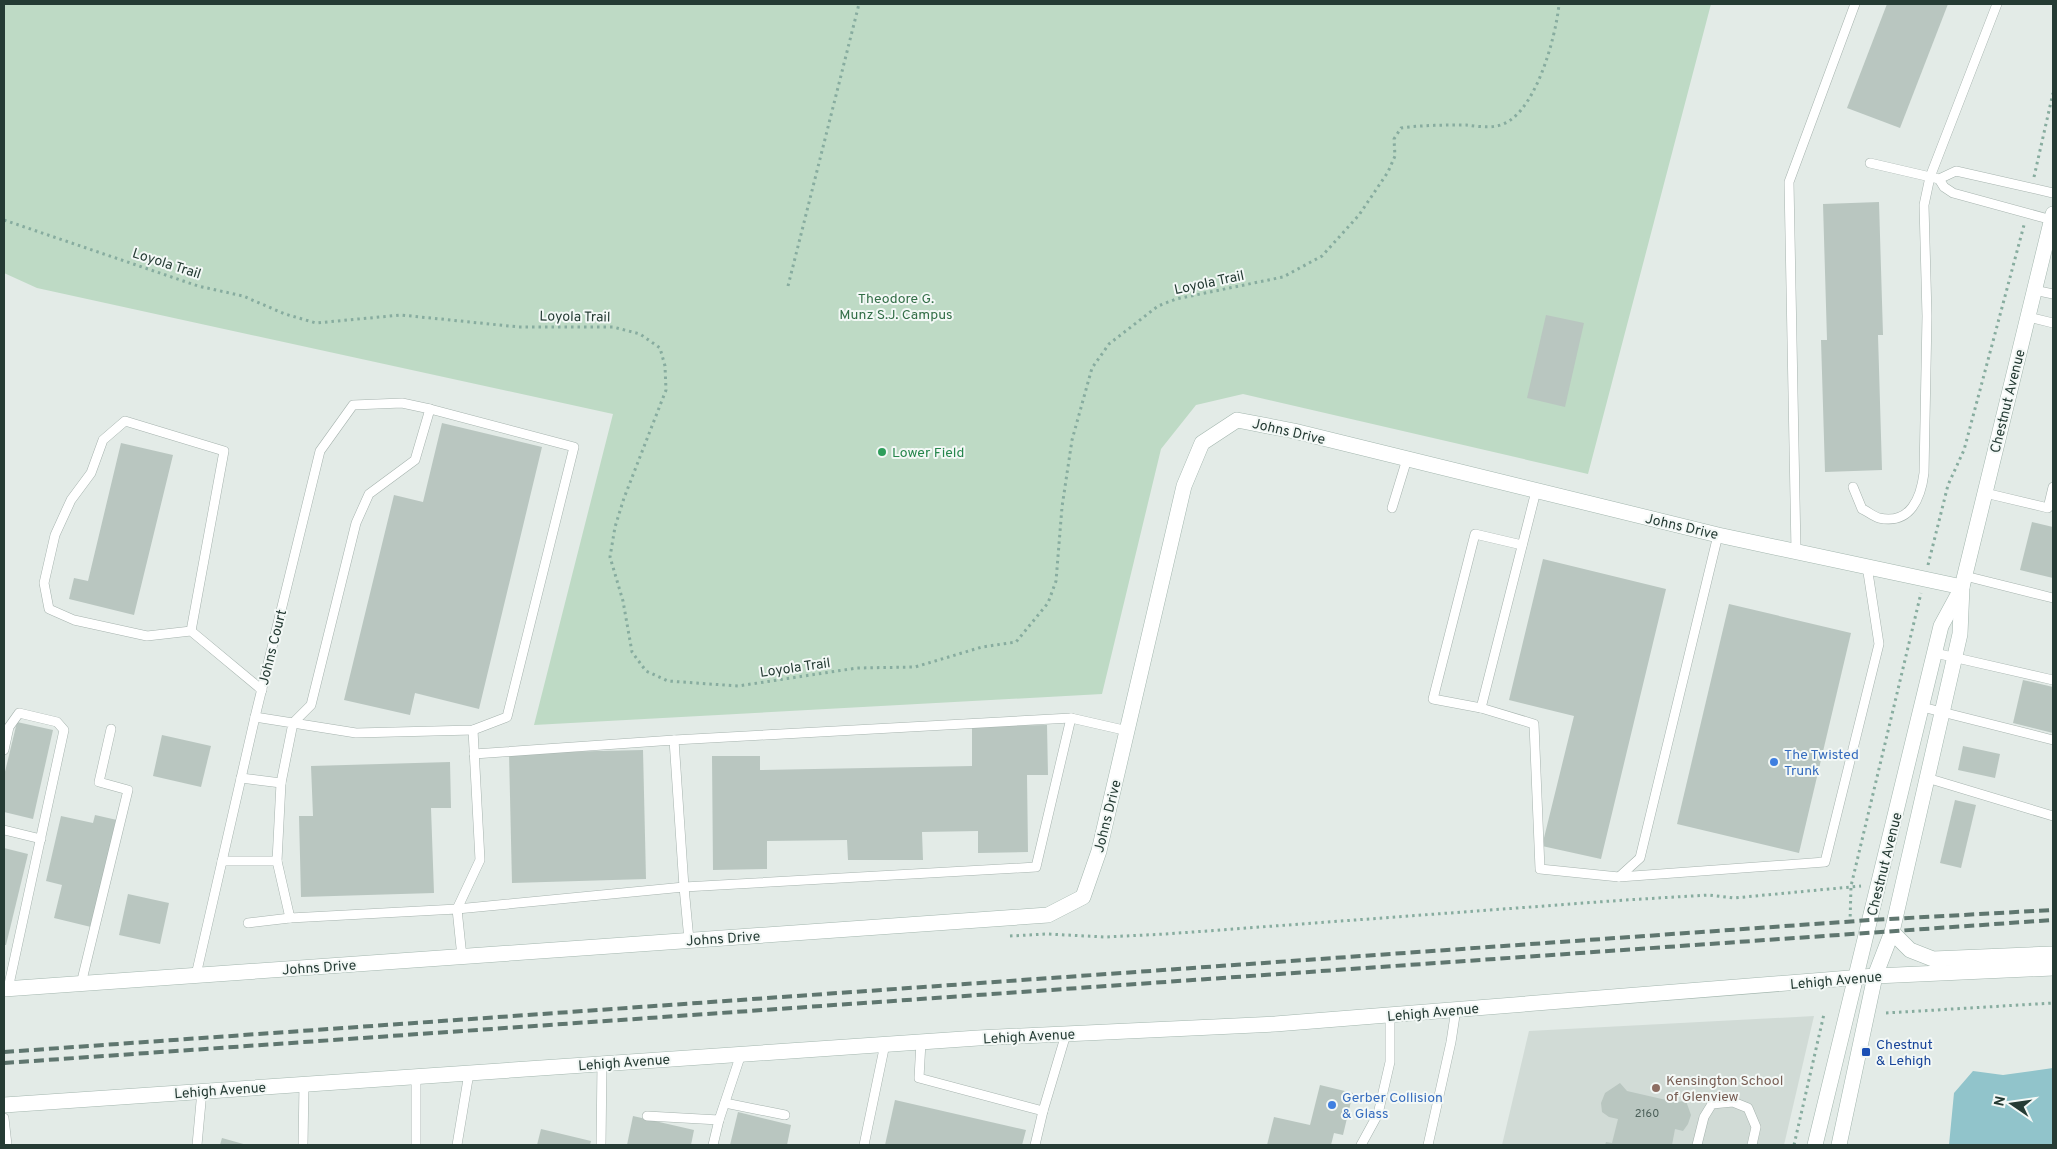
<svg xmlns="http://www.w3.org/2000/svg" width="2057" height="1149" viewBox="0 0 2057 1149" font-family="Overpass,sans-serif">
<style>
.built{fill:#d1dbd6}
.green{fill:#bedac5}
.water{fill:#91c4cb}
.building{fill:#b9c6c0}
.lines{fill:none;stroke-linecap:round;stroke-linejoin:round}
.lane-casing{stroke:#a6b3ae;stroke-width:10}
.secondary-casing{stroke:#a3b6ae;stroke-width:16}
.path{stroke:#87ac9f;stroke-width:3;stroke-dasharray:2.5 4;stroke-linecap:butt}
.lane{stroke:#fff;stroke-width:9}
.secondary{stroke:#fff;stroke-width:15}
.rail{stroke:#5f766f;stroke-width:4;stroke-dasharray:10 5;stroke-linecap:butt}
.leisure-dot{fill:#2e9e5b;stroke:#f3f8f6;stroke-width:2}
.shop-dot{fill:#3f7fe0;stroke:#f3f8f6;stroke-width:2}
.transit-dot{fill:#1a4fb4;stroke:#f3f8f6;stroke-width:2}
.education-dot{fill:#8d6e63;stroke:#f3f8f6;stroke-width:2}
.labels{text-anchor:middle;stroke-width:4;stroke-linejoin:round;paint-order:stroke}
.number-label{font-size:11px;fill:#4a5e57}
.street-label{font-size:14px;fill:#253b34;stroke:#f3f8f6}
.park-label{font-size:14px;fill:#336e47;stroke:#f3f8f6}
.leisure-label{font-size:14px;fill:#27864d;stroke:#f3f8f6;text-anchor:start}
.shop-label{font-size:14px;fill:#366cbe;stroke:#f3f8f6;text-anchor:start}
.transit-label{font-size:14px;fill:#164399;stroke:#f3f8f6;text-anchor:start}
.education-label{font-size:14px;fill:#785e54;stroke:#f3f8f6;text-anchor:start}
</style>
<rect width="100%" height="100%" fill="#e3ebe7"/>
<path class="built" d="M1814,1016L1784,1145H1502L1529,1031Z"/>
<path class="green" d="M4,4H1711L1588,474L1243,394L1196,405L1161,449L1102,694L534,725L613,414L37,288L4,273Z"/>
<path class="water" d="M2053,1068V1145H1949L1954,1093L1973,1071L2003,1075Z"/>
<g class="building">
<path d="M1887,4H1948L1900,128L1847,108Z"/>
<path d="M1879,202L1883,335H1878L1882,470L1825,472L1821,340H1827L1823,204Z"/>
<path d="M1546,315L1584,323L1565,407L1527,398Z"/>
<path d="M442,423L542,447L479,709L415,693L410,715L344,700L394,495L423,502Z"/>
<path d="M121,443L173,455L134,615L69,599L74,578L88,581Z"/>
<path d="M2032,522L2053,527V578L2020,570Z"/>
<path d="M1543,559L1666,589L1601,859L1542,846L1574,716L1509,700Z"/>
<path d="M1729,604L1851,633L1799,853L1677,824Z"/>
<path d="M2023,680L2053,687V733L2013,723Z"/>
<path d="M17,722L53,730L33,819L4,812V776Z"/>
<path d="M1047,725L1048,775H1027L1028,852L978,853V831L922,832L923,860H848L847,840L767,841V869L713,870L712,756H760V770L972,766V726Z"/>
<path d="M162,735L211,746L201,787L153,776Z"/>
<path d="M1963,746L2000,754L1995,778L1958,770Z"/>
<path d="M643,750L646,879L512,883L509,753Z"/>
<path d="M450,762L451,808H431L434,893L301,897L299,816H313L311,766Z"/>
<path d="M1955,800L1976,805L1961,868L1940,863Z"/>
<path d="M95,815L117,820L91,927L54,918L62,885L46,881L61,816L93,823Z"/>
<path d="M4,848L28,854L6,945H4Z"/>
<path d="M128,894L169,903L160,944L119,935Z"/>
<path d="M1620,1083L1627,1091L1675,1102L1686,1101L1691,1115L1688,1124L1683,1131L1675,1129L1672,1145H1605L1606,1142L1612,1143L1618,1119L1609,1117L1602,1112L1601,1103L1605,1093Z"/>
<path d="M1320,1085L1353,1093L1343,1135L1334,1133L1331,1145H1267L1274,1117L1310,1125Z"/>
<path d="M895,1100L1026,1130L1022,1145H885Z"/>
<path d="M738,1112L791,1125L787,1145H730Z"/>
<path d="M633,1116L694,1130L691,1145H627Z"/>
<path d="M541,1129L591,1141L590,1145H537Z"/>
<path d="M222,1138L247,1145H220Z"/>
</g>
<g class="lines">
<defs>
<g id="lane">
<path d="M1870,163L1939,179L1956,171L2053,193"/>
<path d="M1939,179L1944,187L1953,193L2052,220"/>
<path d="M2034,290L2053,294"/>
<path d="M2028,317L2053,323"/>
<path d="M430,409L574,447L507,717L473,730L356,733L293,723L311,705L356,523L369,494L415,460Z"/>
<path d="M1853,487L1862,509C1867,511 1873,516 1879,518C1911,525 1921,497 1924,473L1927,316L1924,205L1930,177L1997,4"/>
<path d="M1536,491L1481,708L1534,724L1540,869L1619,877L1640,858L1718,535"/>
<path d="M1985,493L2048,508L2053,487"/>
<path d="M1392,508L1407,459"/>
<path d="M1796,551L1789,182L1855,4"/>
<path d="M1965,576L2053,598"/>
<path d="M191,631L147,636L74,620L49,609L44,583L55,535L71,500L91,473L103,440L125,421L224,451L191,631L262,690"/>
<path d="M1935,653L2053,680"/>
<path d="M1922,707L2053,740"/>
<path d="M1481,708L1433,699L1475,534L1522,545"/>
<path d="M255,717L293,723L281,783"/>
<path d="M674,740L1071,718"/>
<path d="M4,750L9,727L19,713L57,722L64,730L8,989"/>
<path d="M241,778L281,783L277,861"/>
<path d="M1927,778L2053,816"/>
<path d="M4,830L41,839"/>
<path d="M222,861H277L290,918L457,909L462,957"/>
<path d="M1619,877L1825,862L1879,644L1867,566"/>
<path d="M457,909L684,887L674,740L474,754"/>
<path d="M457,909L480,860L473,730"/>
<path d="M248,923L290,918"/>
<path d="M689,940L684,887L1036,867L1071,718L1128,731"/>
<path d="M196,975L255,717L320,451L353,405L402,403L430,409"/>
<path d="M81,984L128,790L99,782L111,729"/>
<path d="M921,1042L919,1078L1043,1111L1066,1034"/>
<path d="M416,1076V1145"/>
<path d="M725,1103L785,1115"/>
<path d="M647,1116L719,1120L741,1054"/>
<path d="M4,1118L7,1145"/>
<path d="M197,1145L202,1091"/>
<path d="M303,1145L304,1084"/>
<path d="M457,1145L469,1073"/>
<path d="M601,1145L602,1063"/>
<path d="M713,1145L719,1120"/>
<path d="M864,1145L885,1044"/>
<path d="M1035,1145L1043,1111"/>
<path d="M1361,1145L1378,1114L1390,1062V1015"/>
<path d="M1428,1145L1451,1042L1456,1009"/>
<path d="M1697,1145L1704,1117L1712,1104L1733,1102L1748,1108L1756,1127L1752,1145"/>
</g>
<g id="secondary">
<path d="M1892,932L1910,950L1933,959L2053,954"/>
<path d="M4,989L1048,915L1083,897L1099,851L1184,486L1202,443L1237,420L1294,431L1718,535L1962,587"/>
<path d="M4,1105L978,1038L1275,1024L1875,976L2053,968"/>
<path d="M1815,1145L1941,626L1960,591"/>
<path d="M1839,1145L1875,976L1892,932L1960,634L1962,587L2053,214"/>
</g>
</defs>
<use href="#lane" class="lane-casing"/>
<use href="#secondary" class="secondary-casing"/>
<g class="path">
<path d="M2034,177L2053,93"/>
<path d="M4,220L198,286L243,296L285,314L316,323L401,315L519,327H613L640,334L660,348L665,366L666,390L624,498L615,527L610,557L623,601L632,652L646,671L668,681L738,686L857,668L915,667L982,647L1016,642L1048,603L1056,581L1062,507L1072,440L1092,368L1109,344L1158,306L1176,299L1283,277L1322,256L1359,215L1388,172L1395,156L1394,139L1401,128C1423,125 1444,125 1466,125C1475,126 1487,128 1496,126C1534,121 1556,37 1559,4"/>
<path d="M788,286L859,4"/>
<path d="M1928,565L1948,485L1964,450L2024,225"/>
<path d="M1850,923L1851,886L1921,593"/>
<path d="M1010,936L1047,934L1105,937L1166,934L1625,900L1709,895L1734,898L1861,886"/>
<path d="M1886,1013L2053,1003"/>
<path d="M1794,1145L1824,1014"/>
</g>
<use href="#lane" class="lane"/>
<use href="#secondary" class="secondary"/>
<g class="rail">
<path d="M4,1052L1871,920L2053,910"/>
<path d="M4,1063L2053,920"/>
</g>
</g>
<circle class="leisure-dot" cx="882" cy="452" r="5"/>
<g class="shop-dot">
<circle cx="1774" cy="762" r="5"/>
<circle cx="1332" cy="1105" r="5"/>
</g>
<rect class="transit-dot" x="1861" y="1047" width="10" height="10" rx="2.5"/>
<circle class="education-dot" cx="1656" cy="1088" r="5"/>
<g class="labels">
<g class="number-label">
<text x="1647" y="1117">2160</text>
</g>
<g class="street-label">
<text transform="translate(167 263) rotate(18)" y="5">Loyola Trail</text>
<text transform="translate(1209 282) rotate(-12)" y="5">Loyola Trail</text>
<text transform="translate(575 316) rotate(1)" y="5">Loyola Trail</text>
<text transform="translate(2007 401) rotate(-76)" y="5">Chestnut Avenue</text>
<text transform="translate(1289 431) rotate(13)" y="5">Johns Drive</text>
<text transform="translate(1682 526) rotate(13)" y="5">Johns Drive</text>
<text transform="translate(272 647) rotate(-76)" y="5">Johns Court</text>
<text transform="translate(795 667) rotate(-8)" y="5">Loyola Trail</text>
<text transform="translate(1107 816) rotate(-76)" y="5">Johns Drive</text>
<text transform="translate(1884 864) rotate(-76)" y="5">Chestnut Avenue</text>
<text transform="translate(723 938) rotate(-4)" y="5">Johns Drive</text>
<text transform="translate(319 967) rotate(-4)" y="5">Johns Drive</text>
<text transform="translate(1836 980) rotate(-5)" y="5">Lehigh Avenue</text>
<text transform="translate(1433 1012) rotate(-5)" y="5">Lehigh Avenue</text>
<text transform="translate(1029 1036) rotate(-3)" y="5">Lehigh Avenue</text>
<text transform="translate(624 1062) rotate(-4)" y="5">Lehigh Avenue</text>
<text transform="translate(220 1090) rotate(-4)" y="5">Lehigh Avenue</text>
</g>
<g class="park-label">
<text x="896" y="303">Theodore G.<tspan x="896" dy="16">Munz S.J. Campus</tspan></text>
</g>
<g class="leisure-label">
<text x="892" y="457">Lower Field</text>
</g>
<g class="shop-label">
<text x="1784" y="759">The Twisted<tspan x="1784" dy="16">Trunk</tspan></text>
<text x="1342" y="1102">Gerber Collision<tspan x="1342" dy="16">&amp; Glass</tspan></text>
</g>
<g class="transit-label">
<text x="1876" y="1049">Chestnut<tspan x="1876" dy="16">&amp; Lehigh</tspan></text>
</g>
<g class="education-label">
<text x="1666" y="1085">Kensington School<tspan x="1666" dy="16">of Glenview</tspan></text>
</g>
</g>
<rect width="2057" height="1149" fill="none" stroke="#253b34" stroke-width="10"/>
<g transform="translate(2012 1104) rotate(283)" stroke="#f3f8f6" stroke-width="4" paint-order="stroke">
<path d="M0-4L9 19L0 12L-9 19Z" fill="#253b34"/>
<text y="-8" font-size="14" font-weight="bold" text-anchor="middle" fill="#253b34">N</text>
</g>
</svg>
